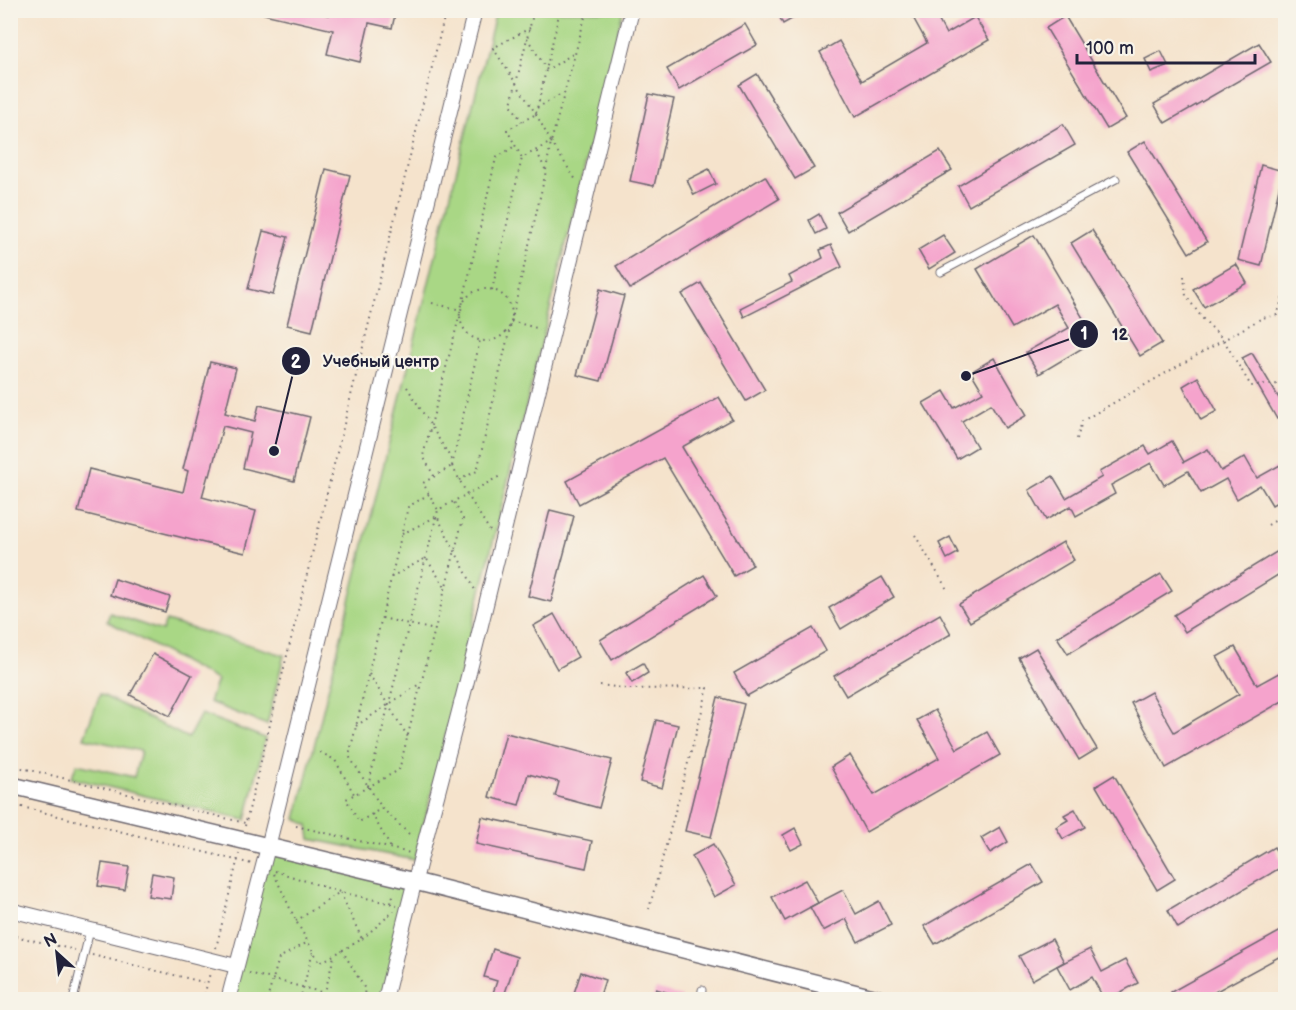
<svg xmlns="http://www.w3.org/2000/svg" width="1296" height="1010" viewBox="0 0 1296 1010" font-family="'Balsamiq Sans',sans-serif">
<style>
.green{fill:#a9d785;stroke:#667c60;stroke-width:1.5}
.building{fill:#f5a3cc}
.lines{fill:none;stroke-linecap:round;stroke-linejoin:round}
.service-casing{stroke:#6c666e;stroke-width:9}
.minor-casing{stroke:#6c666e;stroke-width:16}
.tertiary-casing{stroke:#6c666e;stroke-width:19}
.path{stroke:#6c666e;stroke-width:2;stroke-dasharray:1.5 4.5;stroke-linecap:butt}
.service{stroke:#fff;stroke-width:7}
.minor{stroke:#fff;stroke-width:14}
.tertiary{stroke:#fff;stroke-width:16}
.leader{fill:none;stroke:#22223b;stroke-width:2}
.callout-dot{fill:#22223b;stroke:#f7f3e8;stroke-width:2}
.mark-label{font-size:18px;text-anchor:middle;font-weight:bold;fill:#fff}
.callout-label{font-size:16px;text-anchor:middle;font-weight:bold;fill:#22223b;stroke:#f7f3e8;stroke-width:4.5;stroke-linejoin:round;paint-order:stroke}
</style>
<rect width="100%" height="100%" fill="#f7f3e8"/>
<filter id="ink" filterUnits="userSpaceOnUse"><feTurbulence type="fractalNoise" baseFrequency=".0167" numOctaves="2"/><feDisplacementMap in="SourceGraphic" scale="12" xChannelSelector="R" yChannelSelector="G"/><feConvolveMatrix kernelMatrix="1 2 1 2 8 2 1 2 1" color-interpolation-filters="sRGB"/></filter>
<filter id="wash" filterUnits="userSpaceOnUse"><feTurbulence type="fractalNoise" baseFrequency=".008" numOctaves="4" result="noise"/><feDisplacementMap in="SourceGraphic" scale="24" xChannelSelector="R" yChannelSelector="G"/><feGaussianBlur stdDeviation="1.35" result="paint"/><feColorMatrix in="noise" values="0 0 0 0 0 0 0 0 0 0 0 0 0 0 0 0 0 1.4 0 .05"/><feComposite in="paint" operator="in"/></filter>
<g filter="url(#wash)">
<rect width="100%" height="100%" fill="#f5e3cc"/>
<g class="green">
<path d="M496,11H623L415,860L310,839L308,825L296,819Z"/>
<path d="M110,613L162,631L166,621L284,655L267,725L209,702L217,680L107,621Z"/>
<path d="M100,694L188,738L201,714L265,738L246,820L71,778L77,764L134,777L141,751L84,738Z"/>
<path d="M268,847L413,881L385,999L228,1000Z"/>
</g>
<g id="blocks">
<g class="building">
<path d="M264,10H308L328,15L329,10H396L392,28L369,23L360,62L327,54L333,30L264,14Z"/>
<path d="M776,10H808L783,24Z"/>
<path d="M909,10H933L946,34L975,17L989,40L855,117L820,52L839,41L862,81L927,43Z"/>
<path d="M1065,16L1126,118L1107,129L1046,28Z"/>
<path d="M745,24L757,45L679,90L667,69Z"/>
<path d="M1259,43L1271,62L1165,123L1154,104Z"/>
<path d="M1161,51L1168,65L1151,72L1145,59Z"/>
<path d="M757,74L814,168L795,179L739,85Z"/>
<path d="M649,94L674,99L654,186L630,181Z"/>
<path d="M1063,124L1075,145L969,206L958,186Z"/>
<path d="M1145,141L1207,242L1189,253L1127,152Z"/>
<path d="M940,151L952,170L848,231L837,212Z"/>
<path d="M1261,165L1283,171L1261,266L1238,260Z"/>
<path d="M326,169L350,175L312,331L287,325Z"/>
<path d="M709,169L716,184L694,195L687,180Z"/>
<path d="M765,176L779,199L630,289L616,266Z"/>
<path d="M819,214L826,229L816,234L809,220Z"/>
<path d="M1092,230L1162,343L1140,356L1071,243Z"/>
<path d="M263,231L288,237L273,295L248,289Z"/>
<path d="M943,235L955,253L929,269L918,250Z"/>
<path d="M1034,235L1096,340L1039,374L1026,352L1069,328L1055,304L1012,328L977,269Z"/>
<path d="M831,245L842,267L744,317L740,308L792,282L789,276L823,258L820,250Z"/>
<path d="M1236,264L1247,283L1204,307L1193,289Z"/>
<path d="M701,283L765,390L746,401L682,294Z"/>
<path d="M600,289L624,296L601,381L577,375Z"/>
<path d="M1252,353L1286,410V415L1277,419L1242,358Z"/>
<path d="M994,358L1027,415L1005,428L991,404L962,421L977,447L957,459L923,403L944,391L954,408L983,392L971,372Z"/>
<path d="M210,362L236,368L225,413L255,421L259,405L310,417L294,481L243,468L251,433L223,426L210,476L208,475L202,497L256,511L245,553L78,512L89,469L183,492L188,471L183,469Z"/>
<path d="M1198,377L1217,411L1201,420L1183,386Z"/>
<path d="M719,397L732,419L682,447L753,565L734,576L663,458L579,504L567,481Z"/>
<path d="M1172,441L1184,462L1208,449L1221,471L1245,457L1257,478L1280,465L1286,475V497L1272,505L1260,485L1237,499L1226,479L1201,493L1188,471L1164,485L1151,463L1111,485L1115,494L1076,516L1071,506L1046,520L1029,490L1053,476L1066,498L1102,477L1099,472L1145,446L1150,454Z"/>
<path d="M550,510L574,516L551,602L528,596Z"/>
<path d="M950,537L958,553L947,559L939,543Z"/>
<path d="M1063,542L1074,560L970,622L959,604Z"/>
<path d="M1278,551L1286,563V570L1185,632L1174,615Z"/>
<path d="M1161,574L1172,591L1068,654L1057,637Z"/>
<path d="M704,575L717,596L612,660L600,640Z"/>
<path d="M882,577L894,597L841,629L829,608Z"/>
<path d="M115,579L170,597L165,612L110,595Z"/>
<path d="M554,614L578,657L557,669L533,626Z"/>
<path d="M940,614L951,634L846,696L834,676Z"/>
<path d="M813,628L826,651L747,696L734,673Z"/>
<path d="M1235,647L1257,685L1286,669V699L1166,768L1131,703L1151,692L1174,732L1239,694L1217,657Z"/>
<path d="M1036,648L1097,749L1079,760L1019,658Z"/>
<path d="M153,654L192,675L170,716L130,695Z"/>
<path d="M643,663L648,673L632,683L626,673Z"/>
<path d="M718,697L744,704L711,837L685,831Z"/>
<path d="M935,710L957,749L987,732L1000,755L866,832L831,767L850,755L874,795L939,758L917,720Z"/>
<path d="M656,720L678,725L662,788L640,782Z"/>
<path d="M506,733L612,760L599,808L555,796L559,782L528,774L519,805L489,797Z"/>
<path d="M1114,775L1175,879L1157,890L1096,786Z"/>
<path d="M1075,809L1085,827L1063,839L1056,827L1068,820L1064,815Z"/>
<path d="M482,817L592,841L586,868L476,844Z"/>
<path d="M1000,827L1008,842L990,853L981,838Z"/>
<path d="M795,828L803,844L791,850L783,835Z"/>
<path d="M713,844L736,885L714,897L692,856Z"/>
<path d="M1274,847L1285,865L1178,928L1168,910Z"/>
<path d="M102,863L129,867L125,890L98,886Z"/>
<path d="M1032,864L1043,882L935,944L924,926Z"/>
<path d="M152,873L174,877L171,899L148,896Z"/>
<path d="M805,880L818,903L785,921L772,897Z"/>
<path d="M843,890L856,914L879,901L891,925L858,942L846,919L823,931L810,907Z"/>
<path d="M1281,931L1286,939V953L1202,999H1175L1171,992Z"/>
<path d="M1052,939L1064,962L1032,980L1019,956Z"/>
<path d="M493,949L517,957L503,999H491L497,981L484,977Z"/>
<path d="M1090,949L1102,972L1125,960L1138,983L1108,999H1104L1092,977L1070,990L1057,966Z"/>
<path d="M581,972L605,980L599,999H572Z"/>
<path d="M656,989L682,997V999H652Z"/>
</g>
</g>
</g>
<g filter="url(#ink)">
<use href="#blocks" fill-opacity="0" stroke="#6c666e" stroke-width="1.5"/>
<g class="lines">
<defs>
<g id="service">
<path d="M941,272L1116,179"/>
<path d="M73,1000L90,930"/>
<path d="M701,1000L702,990"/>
</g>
<g id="minor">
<path d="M10,910L236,966"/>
<path d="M228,1000L268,847L475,10"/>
<path d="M385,1000C414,878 448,758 478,637C531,429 581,220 632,10"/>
</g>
<path id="tertiary" d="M10,785L413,881L883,1000"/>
</defs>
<use href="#service" class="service-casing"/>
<use href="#minor" class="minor-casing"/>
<use href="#tertiary" class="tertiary-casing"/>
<g class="path">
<path d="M530,28L493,48L536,114"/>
<path d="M527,38L547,70L576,52"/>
<path d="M537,108L563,93"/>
<path d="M536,113L560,10"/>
<path d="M536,114L551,142L522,158L507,130Z"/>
<path d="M522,122L511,104L534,10"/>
<path d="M551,142L576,180"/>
<path d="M546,170L551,142L587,10"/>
<path d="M1184,276L1186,296L1203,319L1223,339L1251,386L1280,384L1286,394"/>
<circle cx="486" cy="315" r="26"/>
<path d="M492,290L522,158"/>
<path d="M432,303L461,310"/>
<path d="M511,321L540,329"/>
<path d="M407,387L453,462"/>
<path d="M1077,439L1082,421L1262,318L1277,315L1286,287"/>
<path d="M452,466L467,494L438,510L423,483Z"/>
<path d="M452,466L480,340"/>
<path d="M434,476L423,456L461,310L496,158L515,146"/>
<path d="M459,480L477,471L546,171L536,150"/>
<path d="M429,494L408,507L349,756L382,808L359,822L346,799L399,770L463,519L454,502"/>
<path d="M1268,525L1286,514"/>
<path d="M490,531L467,494L502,475"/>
<path d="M402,534L437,516L475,590"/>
<path d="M915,535L948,591"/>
<path d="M391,577L426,558L445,587"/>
<path d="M382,618L435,630"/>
<path d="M369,674L408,737"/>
<path d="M600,685L630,689L708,688L649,909"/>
<path d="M356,726L421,683"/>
<path d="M320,752L335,760L354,794"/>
<path d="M10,765L245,823"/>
<path d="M368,786L438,510"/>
<path d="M10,804L252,864"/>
<path d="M382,808L412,837"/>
<path d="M372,814L391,848"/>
<path d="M245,826L446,10"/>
<path d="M296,826L410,853"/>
<path d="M275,871L340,892L397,905"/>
<path d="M274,874L296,921L320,963L362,939L340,892L296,921"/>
<path d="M391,903L394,892"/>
<path d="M10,935L75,950"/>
<path d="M362,939L394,911"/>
<path d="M216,948L239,854"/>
<path d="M342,950L365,989L363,1000"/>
<path d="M92,955L207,983"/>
<path d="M249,973L351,1000"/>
<path d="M203,1000L210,973"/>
<path d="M267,1000L279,958L308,942"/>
<path d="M300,1000L313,951"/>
<path d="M323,1000L334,956"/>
</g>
<use href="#service" class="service"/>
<use href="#minor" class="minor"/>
<use href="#tertiary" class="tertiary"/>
</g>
</g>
<path class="leader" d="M966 376L1084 334M274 451L296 361"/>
<g class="callout-dot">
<circle cx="966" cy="376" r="6"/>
<circle cx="274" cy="451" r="6"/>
<circle cx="1084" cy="334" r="15"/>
<circle cx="296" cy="361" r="15"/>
</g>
<g class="mark-label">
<text x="1084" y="340">1</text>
<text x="296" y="368">2</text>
</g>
<g class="callout-label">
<text x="1120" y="340">12</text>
<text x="381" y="367">Учебный центр</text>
</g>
<rect width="1296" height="1010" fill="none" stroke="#f7f3e8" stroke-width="36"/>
<g transform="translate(57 953) rotate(333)" stroke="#f7f3e8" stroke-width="4.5" paint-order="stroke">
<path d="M0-4.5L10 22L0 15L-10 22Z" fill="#22223b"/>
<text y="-9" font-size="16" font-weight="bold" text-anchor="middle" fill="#22223b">N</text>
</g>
<path d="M1077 54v9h178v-9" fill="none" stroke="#22223b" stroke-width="3"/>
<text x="1086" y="54" font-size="18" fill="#22223b" stroke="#f7f3e8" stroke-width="4.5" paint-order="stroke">100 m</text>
</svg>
